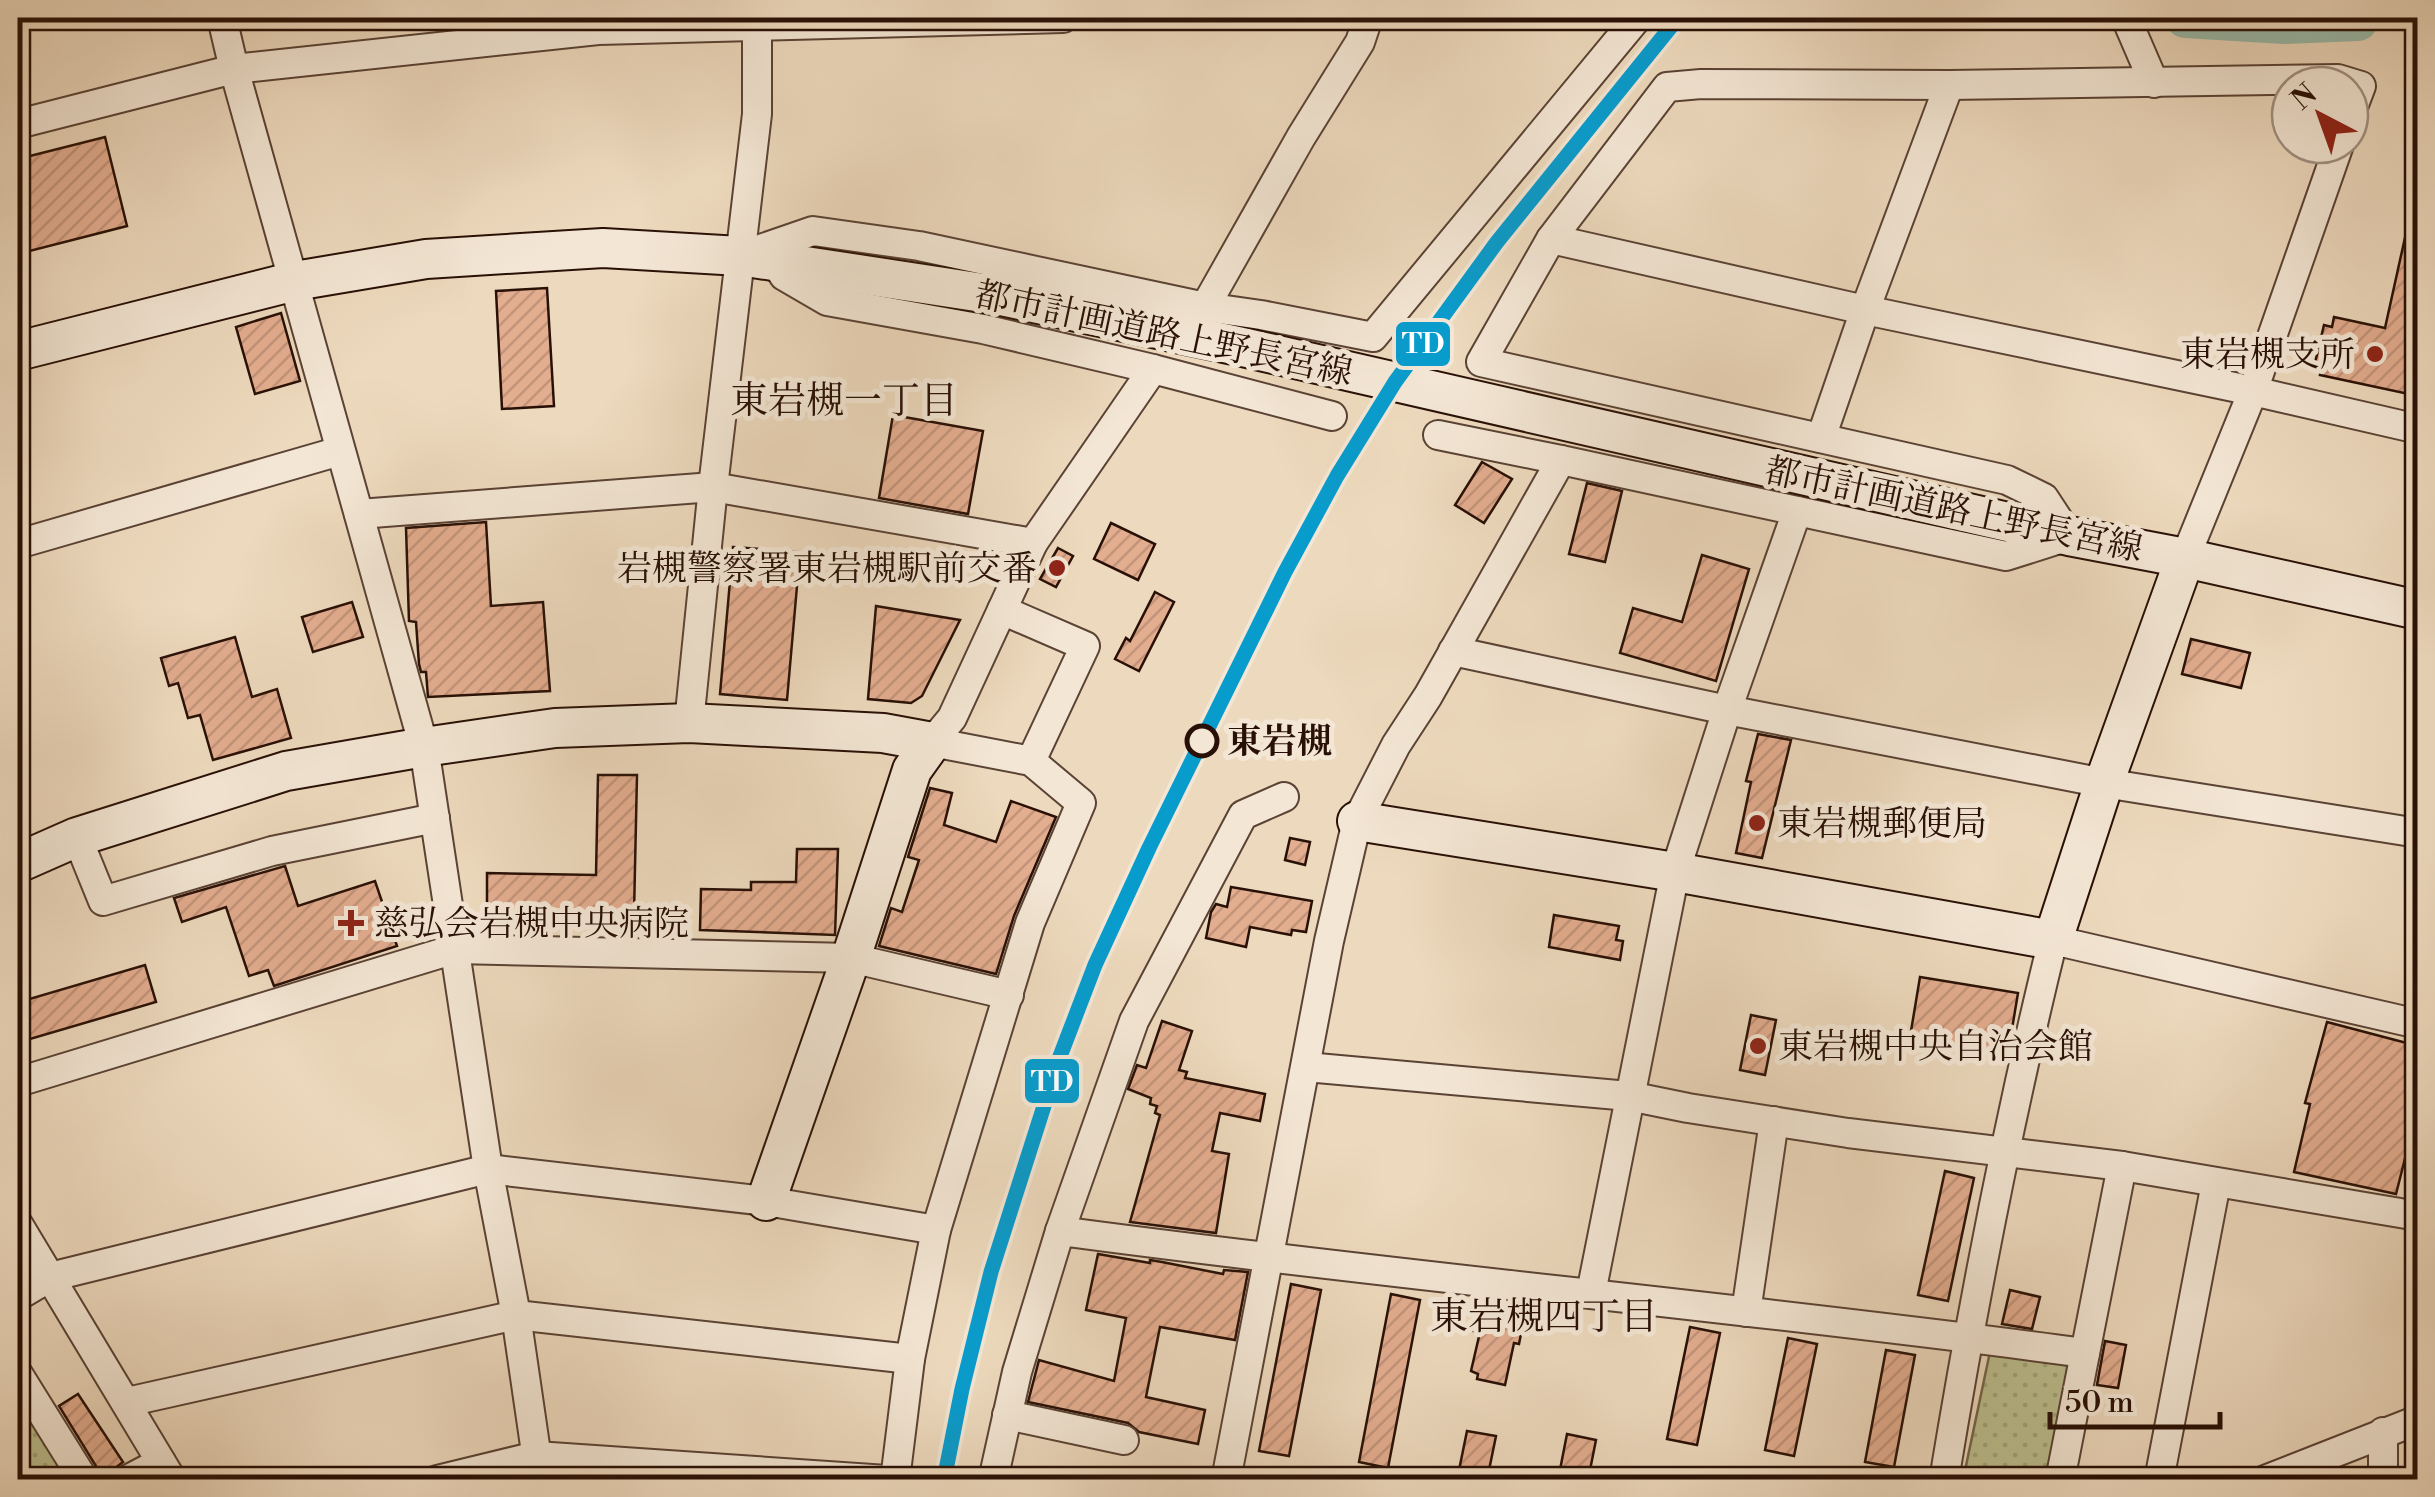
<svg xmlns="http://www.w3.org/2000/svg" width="2435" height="1497" viewBox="0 0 2435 1497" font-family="'Libre Bodoni','Noto Serif JP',serif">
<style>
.park{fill:url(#park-dots);stroke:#72674a;stroke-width:2.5}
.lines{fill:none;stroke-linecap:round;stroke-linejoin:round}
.river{stroke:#9abbaa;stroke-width:40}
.building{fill:url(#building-hatch);stroke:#291006;stroke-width:2.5}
.street-casing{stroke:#5a4234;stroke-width:32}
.secondary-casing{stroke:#291006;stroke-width:42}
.street{stroke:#f3e6d4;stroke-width:28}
.secondary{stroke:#f3e6d4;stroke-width:38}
.rail-1-casing{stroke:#f3e6d4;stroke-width:22}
.rail-1{stroke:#089ccd;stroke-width:15}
.poi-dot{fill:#8f2418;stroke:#f3e6d4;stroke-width:4}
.stop-dot{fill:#f3e6d4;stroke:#291006;stroke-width:5}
.labels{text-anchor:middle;stroke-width:10;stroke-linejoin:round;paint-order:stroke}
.street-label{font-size:35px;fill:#291006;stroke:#f3e6d4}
.poi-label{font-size:35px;fill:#291006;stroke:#f3e6d4;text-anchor:start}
.stop-label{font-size:35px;font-weight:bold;fill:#291006;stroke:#f3e6d4;text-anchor:start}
.neighbourhood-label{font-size:38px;fill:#291006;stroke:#f3e6d4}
.line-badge{stroke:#f3e6d4;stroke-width:4}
.badge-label{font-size:28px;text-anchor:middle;font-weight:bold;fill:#fff}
</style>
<defs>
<pattern id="park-dots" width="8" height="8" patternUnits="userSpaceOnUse" patternTransform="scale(2.5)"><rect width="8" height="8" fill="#bcbe8e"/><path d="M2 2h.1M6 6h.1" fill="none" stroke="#a2a279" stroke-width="1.8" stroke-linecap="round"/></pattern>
<pattern id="building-hatch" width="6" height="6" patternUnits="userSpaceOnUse" patternTransform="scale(2.5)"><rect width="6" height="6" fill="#e3ad8f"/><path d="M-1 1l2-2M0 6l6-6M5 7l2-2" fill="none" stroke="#c3947a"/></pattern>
</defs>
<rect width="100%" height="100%" fill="#edd9bd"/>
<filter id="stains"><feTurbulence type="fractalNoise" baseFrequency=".002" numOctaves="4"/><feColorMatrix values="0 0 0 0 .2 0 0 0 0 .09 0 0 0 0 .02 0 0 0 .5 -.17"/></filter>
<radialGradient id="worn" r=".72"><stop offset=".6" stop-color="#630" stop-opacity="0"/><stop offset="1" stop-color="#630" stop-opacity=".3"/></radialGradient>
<g class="park">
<path d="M1991,1347L2072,1365L2048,1479L1963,1480Z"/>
<path d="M18,1391L75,1479H18Z"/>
</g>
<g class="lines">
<path class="river" d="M2185,18L2284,24L2358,21L2360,18"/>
</g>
<g class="building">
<path d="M105,137L127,226L18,254V159Z"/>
<path d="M2410,215L2418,216V396L2320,375L2322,365L2315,363L2324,325L2332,327L2334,317L2385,328Z"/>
<path d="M547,288L554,406L502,409L496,291Z"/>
<path d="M281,313L300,381L255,394L236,327Z"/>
<path d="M893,415L983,431L968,514L879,498Z"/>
<path d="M1482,462L1512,479L1484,523L1455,505Z"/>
<path d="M1587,483L1622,491L1605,562L1569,554Z"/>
<path d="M486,522L491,606L543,602L550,691L428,697L426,672H421L419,664L416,622L409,621L406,528Z"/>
<path d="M1111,523L1155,544L1138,580L1094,559Z"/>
<path d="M733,547L800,552L787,700L720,694Z"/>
<path d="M1058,548L1073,556L1056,587L1040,579Z"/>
<path d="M1702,555L1749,569L1716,681L1620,653L1633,608L1682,622Z"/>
<path d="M1155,592L1174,602L1139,671L1115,659L1126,638L1130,641Z"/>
<path d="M352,602L363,637L313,652L302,617Z"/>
<path d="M876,606L960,620L922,696L911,703L868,699Z"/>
<path d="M235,637L252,697L277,689L291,738L213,760L200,715L188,718L178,683L169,686L161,658Z"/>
<path d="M2191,639L2250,653L2241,688L2182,674Z"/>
<path d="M1758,734L1791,740L1762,858L1736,853L1751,782L1746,781Z"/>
<path d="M598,775H637L634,914L487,912V873L596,875Z"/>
<path d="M930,788L952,793L944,825L996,842L1011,801L1056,817L1014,916L996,974L879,946L891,908L902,912L919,860L908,857Z"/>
<path d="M1290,838L1310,842L1305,865L1285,860Z"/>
<path d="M797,849H838L835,935L700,930L701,889L751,890V882H796Z"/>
<path d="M285,866L298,906L375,881L397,946L274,986L268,970L249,976L226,907L182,922L174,898Z"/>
<path d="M1231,887L1312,901L1306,932L1292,930L1291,935L1250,927L1246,947L1206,938L1211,912L1216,904L1227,907Z"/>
<path d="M1554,915L1619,926L1616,940L1623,941L1620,960L1549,947Z"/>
<path d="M145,965L156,1002L30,1039L19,1002Z"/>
<path d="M1920,977L2018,993L2008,1053L1910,1037Z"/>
<path d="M1751,1015L1776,1020L1765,1075L1740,1070Z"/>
<path d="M1162,1021L1192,1031L1179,1070L1187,1072L1185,1078L1265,1094L1260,1121L1220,1113L1212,1151L1229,1154L1216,1233L1130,1222L1160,1115L1155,1113L1157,1106L1150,1104L1151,1098L1128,1089L1137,1065L1146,1068Z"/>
<path d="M2327,1022L2418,1046V1107L2396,1194L2294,1172L2310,1104L2305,1103Z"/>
<path d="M1945,1171L1974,1178L1948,1301L1918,1295Z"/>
<path d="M1098,1254L1150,1263V1260L1162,1262L1223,1274L1224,1270L1248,1272L1235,1340L1160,1327L1146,1397L1205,1410L1198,1444L1139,1432L1128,1423L1028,1402L1039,1360L1114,1381L1126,1318L1086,1310Z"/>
<path d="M1291,1284L1321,1290L1289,1456L1259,1451Z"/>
<path d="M2010,1290L2040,1297L2032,1329L2002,1324Z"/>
<path d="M1391,1294L1420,1300L1388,1468L1359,1462Z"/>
<path d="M1486,1300L1526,1308L1519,1344L1514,1343L1505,1385L1477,1379L1478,1374L1471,1371L1480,1332L1473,1331L1478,1307L1484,1308Z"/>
<path d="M1690,1327L1720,1333L1697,1445L1667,1439Z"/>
<path d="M1788,1338L1817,1344L1794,1456L1765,1450Z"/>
<path d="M2105,1341L2126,1345L2118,1388L2097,1385Z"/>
<path d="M1886,1350L1915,1355L1894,1467L1865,1462Z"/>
<path d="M78,1394L123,1462L101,1479L99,1471L59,1406Z"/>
<path d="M1467,1431L1496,1436L1487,1480H1457Z"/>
<path d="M1567,1434L1596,1440L1588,1480H1558Z"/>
</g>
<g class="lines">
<defs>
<g id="street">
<path d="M222,18L234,69L424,747L488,1169L516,1315L540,1480"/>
<path d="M2126,18L2154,83"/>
<path d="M18,124L234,69L598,30L1063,18"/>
<path d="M1551,239L1865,310L2253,391L2418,429"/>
<path d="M746,254L813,231L919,246L1205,307L1261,315L1373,337L1637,18"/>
<path d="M775,262L784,276L827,301L983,329L1153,369L1332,416"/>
<path d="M1205,307L1301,137L1360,42L1368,18"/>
<path d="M1438,435L1561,460L2006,556L2069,536L2044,498L2007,480L1481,362L1551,239L1667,87L1701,84L1949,85L2338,79L2361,86L2350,115"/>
<path d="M1821,438L1865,310L1949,85"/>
<path d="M359,514L713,487L1033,543"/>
<path d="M18,544L340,451"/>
<path d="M2185,558L2253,391L2339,145"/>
<path d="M1002,610L1085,646L1031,761"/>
<path d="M1453,651L1727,710L2104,783L2418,833"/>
<path d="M689,723L713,487L757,114V27"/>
<path d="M77,837L103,901L272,851L435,818"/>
<path d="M1306,1067L1629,1096L1688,1108L1848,1133L2122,1166L2418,1216"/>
<path d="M18,1082L455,949L851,958L1009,995"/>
<path d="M18,1224L172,1480"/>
<path d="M1060,1231L1134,1021L1243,815L1284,797"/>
<path d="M1591,1293L1675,872L1727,710L1797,511"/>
<path d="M18,1296L50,1277L488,1169L766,1201L936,1230"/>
<path d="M1746,1312L1774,1121"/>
<path d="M18,1374L84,1480"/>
<path d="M127,1402L516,1315L910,1359"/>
<path d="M1007,1415L1124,1440"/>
<path d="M127,1480L161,1462"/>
<path d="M437,1480L536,1456L887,1480"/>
<path d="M895,1480L910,1359L936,1230L1030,923L1081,803L1031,761L932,742L952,718L1033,543L1153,369"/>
<path d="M993,1480L1017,1372L1060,1231C1401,1277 1744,1307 2085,1353"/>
<path d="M1226,1480L1329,941L1357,821L1396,745L1428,696L1561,460"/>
<path d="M1944,1480C1974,1298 2009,1118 2053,940L2418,1024"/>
<path d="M2060,1480L2122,1166"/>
<path d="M2159,1480L2216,1183"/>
<path d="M2265,1480L2418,1420"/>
<path d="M2383,1480V1432"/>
</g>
<g id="secondary">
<path d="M18,351L295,281L426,259L603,248L740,256L996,295L1238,346L2069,536L2185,558L2418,610"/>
<path d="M1357,821L1675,872L2053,940L2104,783L2185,558"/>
<path d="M18,863L77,837L286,771L424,747L555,728L689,723L883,733L932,742L912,770L851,958L766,1201"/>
</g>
</defs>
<use href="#street" class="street-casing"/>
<use href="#secondary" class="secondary-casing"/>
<use href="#street" class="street"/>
<use href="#secondary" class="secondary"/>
<defs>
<path id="rail-1" d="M944,1480L962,1389L991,1272L1059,1059L1095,965L1149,848L1285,572L1337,476L1395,382L1497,242L1678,18"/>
</defs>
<use href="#rail-1" class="rail-1-casing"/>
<use href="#rail-1" class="rail-1"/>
</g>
<g class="poi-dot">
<circle cx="2375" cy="354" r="10"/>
<circle cx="1057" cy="568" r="10"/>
<circle cx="1757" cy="823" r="10"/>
<path d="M346 908h10v10h10v10h-10v10h-10v-10h-10v-10h10z"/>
<circle cx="1758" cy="1046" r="10"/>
</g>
<circle class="stop-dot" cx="1202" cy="741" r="15"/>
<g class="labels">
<g class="street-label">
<text transform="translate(1164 333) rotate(12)" y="12">都市計画道路上野長宮線</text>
<text transform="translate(1954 509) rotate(12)" y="12">都市計画道路上野長宮線</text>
</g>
<g class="poi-label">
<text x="2355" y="366" text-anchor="end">東岩槻支所</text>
<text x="1037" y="580" text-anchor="end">岩槻警察署東岩槻駅前交番</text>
<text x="1777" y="835">東岩槻郵便局</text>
<text x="374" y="935">慈弘会岩槻中央病院</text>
<text x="1778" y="1058">東岩槻中央自治会館</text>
</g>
<g class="stop-label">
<text x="1227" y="753">東岩槻</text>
</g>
<g class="neighbourhood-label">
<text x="844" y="413">東岩槻一丁目</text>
<text x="1544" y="1329">東岩槻四丁目</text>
</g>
</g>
<g class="line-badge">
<rect x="1394" y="320" width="58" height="48" rx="10" fill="#089ccd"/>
<rect x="1023" y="1057" width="58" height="48" rx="10" fill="#089ccd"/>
</g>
<g class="badge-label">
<text x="1423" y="353">TD</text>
<text x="1052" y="1091">TD</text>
</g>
<rect width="2435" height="1497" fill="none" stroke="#edd9bd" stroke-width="60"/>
<rect x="20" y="20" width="2395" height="1457" fill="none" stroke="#291006" stroke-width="5"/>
<rect x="30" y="30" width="2375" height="1437" fill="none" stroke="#291006" stroke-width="2.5"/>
<g transform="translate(2320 115) rotate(319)"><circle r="48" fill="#f3e6d4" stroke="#a29082" stroke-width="2.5"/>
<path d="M0-8L18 38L0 25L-18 38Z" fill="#8f2418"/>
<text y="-15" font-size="28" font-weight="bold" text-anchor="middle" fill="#291006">N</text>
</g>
<path d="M2050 1412v15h170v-15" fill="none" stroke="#291006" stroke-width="5"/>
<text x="2065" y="1412" font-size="30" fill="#291006" stroke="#f3e6d4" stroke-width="8" paint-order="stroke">50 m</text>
<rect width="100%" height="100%" filter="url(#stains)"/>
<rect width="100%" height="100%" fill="url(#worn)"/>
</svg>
